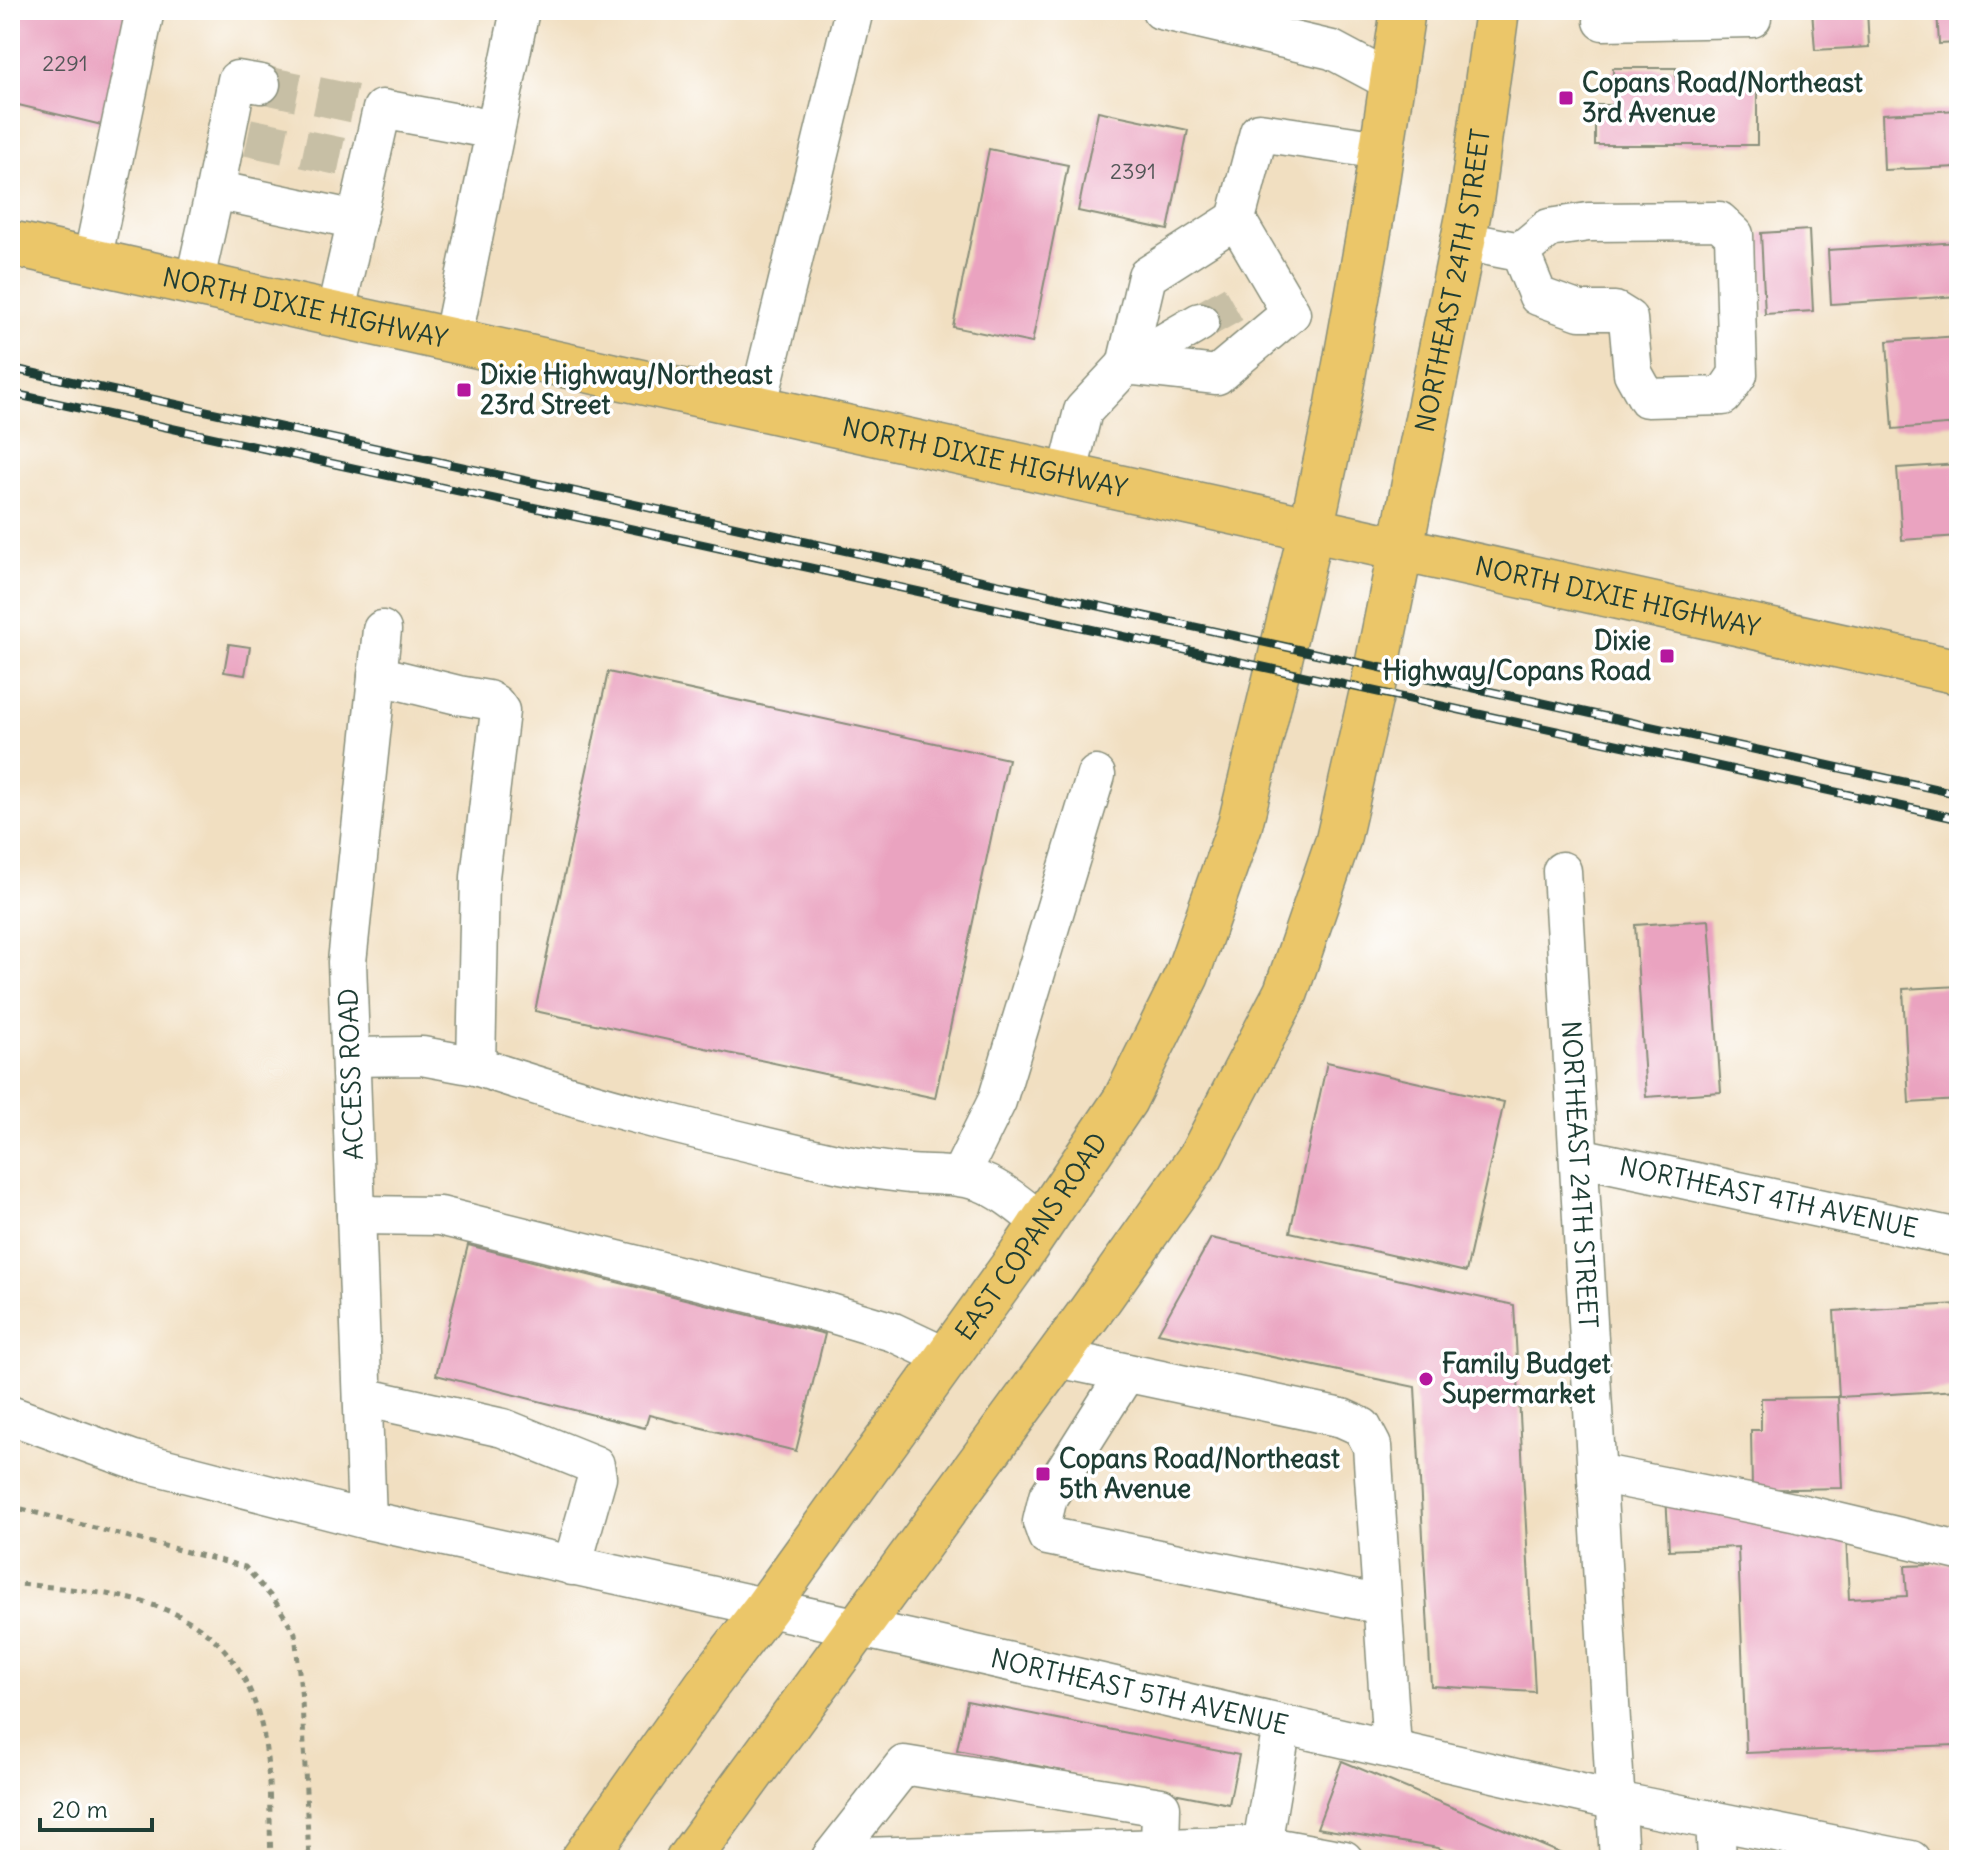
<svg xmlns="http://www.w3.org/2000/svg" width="1969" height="1870" viewBox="0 0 1969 1870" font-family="Delius,sans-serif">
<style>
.building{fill:#eaa3c0}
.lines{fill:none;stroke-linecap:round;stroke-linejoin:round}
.minor-tunnel{stroke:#c7bfa5;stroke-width:38;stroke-dasharray:38 19;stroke-linecap:butt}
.minor-casing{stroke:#888e7a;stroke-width:41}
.major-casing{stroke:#888e7a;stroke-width:47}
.path{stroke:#888e7a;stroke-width:5;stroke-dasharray:6 6;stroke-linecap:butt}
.minor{stroke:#fff;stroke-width:38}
.major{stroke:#ebc669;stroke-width:44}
.rail-casing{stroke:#1f3d34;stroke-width:9}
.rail{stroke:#fff;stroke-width:6;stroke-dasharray:18;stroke-linecap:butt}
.poi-dot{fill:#b5179e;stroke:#fff;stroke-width:3}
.labels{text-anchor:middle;stroke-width:7;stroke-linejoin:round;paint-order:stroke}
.number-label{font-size:22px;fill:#525657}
.poi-label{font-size:26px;font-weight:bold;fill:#1f3d34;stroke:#fff;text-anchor:start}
.street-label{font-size:26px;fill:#1f3d34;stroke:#fff}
</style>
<rect width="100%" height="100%" fill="#fff"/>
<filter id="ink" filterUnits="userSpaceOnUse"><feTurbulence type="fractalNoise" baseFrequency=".0125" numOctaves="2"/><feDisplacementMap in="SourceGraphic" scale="16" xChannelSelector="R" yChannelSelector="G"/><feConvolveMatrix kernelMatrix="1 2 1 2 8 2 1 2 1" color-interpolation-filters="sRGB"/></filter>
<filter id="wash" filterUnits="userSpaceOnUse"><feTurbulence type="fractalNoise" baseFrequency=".006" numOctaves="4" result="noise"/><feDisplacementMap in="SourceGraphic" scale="32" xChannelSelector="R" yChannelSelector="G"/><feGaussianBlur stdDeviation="1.8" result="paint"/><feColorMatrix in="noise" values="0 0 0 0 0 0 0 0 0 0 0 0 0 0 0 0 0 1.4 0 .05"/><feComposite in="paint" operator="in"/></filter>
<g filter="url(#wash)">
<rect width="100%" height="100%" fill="#f1dfc1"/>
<g id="blocks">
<g class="building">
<path d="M13,10H133L106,126L10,103V22Z"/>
<path d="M1812,10H1867L1869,47L1815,50Z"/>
<path d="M1937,10H1959V43L1939,44Z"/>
<path d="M1613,68H1676V82H1757V145H1595V105H1613Z"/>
<path d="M1959,110V167L1884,170L1882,114Z"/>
<path d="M1098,111L1188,130L1168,230L1078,211Z"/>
<path d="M989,149L1068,165L1032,343L953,327Z"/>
<path d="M1809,230L1813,311L1765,314L1761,233Z"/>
<path d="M1959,242V296L1831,304L1828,250Z"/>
<path d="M1959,336V424L1893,429L1887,341Z"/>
<path d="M1959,464V536L1902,540L1897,468Z"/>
<path d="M229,644L250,647L245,675L224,672Z"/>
<path d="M608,672L1008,759L935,1098L535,1011Z"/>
<path d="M1709,920L1721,1092L1646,1097L1635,925Z"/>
<path d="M1959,986V1100L1909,1103L1903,989Z"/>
<path d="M1327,1062L1504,1102L1466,1272L1290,1232Z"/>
<path d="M1211,1238L1514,1305L1535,1692L1431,1686L1415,1387L1158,1333Z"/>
<path d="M468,1245L825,1334L796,1451L649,1415L645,1428L436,1375Z"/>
<path d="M1959,1304V1390L1839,1397L1834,1311Z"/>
<path d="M1838,1397L1842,1488L1752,1490L1751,1430H1761V1398Z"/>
<path d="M1666,1494L1846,1536L1849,1599L1907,1596L1905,1566L1959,1564V1754H1956V1745L1746,1753L1738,1547L1669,1550Z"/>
<path d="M967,1701L1239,1755L1229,1804L957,1750Z"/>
<path d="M1342,1761L1565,1855V1860H1468L1438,1848L1317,1828Z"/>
</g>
</g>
</g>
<g filter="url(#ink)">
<use href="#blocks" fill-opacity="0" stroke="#888e7a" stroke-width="2"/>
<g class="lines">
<g class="minor-tunnel">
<path d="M261,84L356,104"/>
<path d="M248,137L343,157"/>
<path d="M1200,322L1248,295"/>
</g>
<defs>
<g id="minor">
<path d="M1161,10L1332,50L1392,82"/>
<path d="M1603,21L1752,18V10"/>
<path d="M261,84L237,80L215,190L357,220"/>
<path d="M1463,241L1520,252L1538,296L1580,311H1615L1628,319L1633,373L1647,398L1723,396L1738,374L1734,235L1719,221L1588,222L1549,228L1520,252"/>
<path d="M92,261L145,10"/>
<path d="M194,284L215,190"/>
<path d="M335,315L382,109L495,130"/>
<path d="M452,341L520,10"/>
<path d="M1126,365L1147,276L1236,219"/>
<path d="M1126,365L1200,322"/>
<path d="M757,408L854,10"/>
<path d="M1067,476L1083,411L1126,365L1217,375L1291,313L1236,219L1259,132L1381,150"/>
<path id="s1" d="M1562,871L1619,1860"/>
<path d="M351,1057L422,1056L476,1066L480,877L500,711L495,704L488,700L458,695L377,675"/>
<path d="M476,1066C593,1106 715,1135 836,1163C859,1168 885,1171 909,1174C934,1176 957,1174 981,1182C1004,1191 1023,1208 1042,1223"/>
<path id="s2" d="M1579,1157L1959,1238"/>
<path d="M960,1176L997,1101L1096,775"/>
<path d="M356,1215L440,1216L830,1313L893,1332L946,1357"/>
<path d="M1057,1358L1342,1418L1362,1427L1372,1446L1392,1749"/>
<path d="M1126,1373L1048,1497L1042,1522L1047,1536L1382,1605"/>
<path d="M363,1397L503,1428L595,1465L597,1477L572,1566"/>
<path id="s3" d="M10,1415L134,1460L367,1520L910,1639L1616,1801L1911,1860"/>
<path d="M1597,1473L1803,1514L1959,1551"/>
<path d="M367,1520L347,962L382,630"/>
<path d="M1715,1821L1717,1860"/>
<path d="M1262,1845L1282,1725"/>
<path d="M831,1858L904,1765L1161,1807L1160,1848"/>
<path d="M830,1860L831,1858L1262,1845L1344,1860"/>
</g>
<g id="major">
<path id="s4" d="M10,243L1959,672"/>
<path id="s5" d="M583,1860L706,1686L766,1608L1015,1263L1125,1100L1187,975L1240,825L1311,530L1338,404L1371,220L1403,10"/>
<path id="s6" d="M688,1860L1091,1311L1201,1156L1286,992L1338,840L1372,691L1471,201L1497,10"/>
</g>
</defs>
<use href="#minor" class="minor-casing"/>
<use href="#major" class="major-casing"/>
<g class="path">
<path d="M10,1506L245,1567L275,1601L295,1633L302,1700L309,1860"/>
<path d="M10,1583C118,1594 227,1595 260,1720C272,1764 269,1815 271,1860"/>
</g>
<use href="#minor" class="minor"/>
<use href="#major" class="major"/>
<defs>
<g id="rail">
<path d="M10,368L1959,794"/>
<path d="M10,393L1959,819"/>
</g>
</defs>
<use href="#rail" class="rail-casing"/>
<use href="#rail" class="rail"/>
</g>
</g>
<g class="poi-dot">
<rect x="1558" y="90" width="16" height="16" rx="4"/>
<rect x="456" y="382" width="16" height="16" rx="4"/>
<rect x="1659" y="648" width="16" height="16" rx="4"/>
<circle cx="1426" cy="1379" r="8"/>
<rect x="1035" y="1466" width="16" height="16" rx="4"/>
</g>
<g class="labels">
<g class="number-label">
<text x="65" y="71">2291</text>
<text x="1133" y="179">2391</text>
</g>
<g class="poi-label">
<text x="1582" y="92">Copans Road/Northeast<tspan x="1582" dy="30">3rd Avenue</tspan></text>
<text x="480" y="384">Dixie Highway/Northeast<tspan x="480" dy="30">23rd Street</tspan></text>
<text x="1651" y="650" text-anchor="end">Dixie<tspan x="1651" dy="30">Highway/Copans Road</tspan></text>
<text x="1442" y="1373">Family Budget<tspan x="1442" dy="30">Supermarket</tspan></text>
<text x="1059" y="1468">Copans Road/Northeast<tspan x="1059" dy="30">5th Avenue</tspan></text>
</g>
<g class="street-label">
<text dy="9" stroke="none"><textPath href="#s6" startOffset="1788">NORTHEAST 24TH STREET</textPath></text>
<text dy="9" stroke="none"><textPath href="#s4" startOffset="302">NORTH DIXIE HIGHWAY</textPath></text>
<text dy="9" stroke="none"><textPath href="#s4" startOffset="998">NORTH DIXIE HIGHWAY</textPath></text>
<text dy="9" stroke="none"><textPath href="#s4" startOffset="1646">NORTH DIXIE HIGHWAY</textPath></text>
<text transform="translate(351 1074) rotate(-92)" y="9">ACCESS ROAD</text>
<text dy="9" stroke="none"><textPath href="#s1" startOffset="304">NORTHEAST 24TH STREET</textPath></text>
<text dy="9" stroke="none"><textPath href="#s2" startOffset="194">NORTHEAST 4TH AVENUE</textPath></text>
<text dy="9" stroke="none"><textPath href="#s5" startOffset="768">EAST COPANS ROAD</textPath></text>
<text dy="9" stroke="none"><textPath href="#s3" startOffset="1164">NORTHEAST 5TH AVENUE</textPath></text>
</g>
</g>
<rect width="1969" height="1870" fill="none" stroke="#fff" stroke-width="40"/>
<path d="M40 1818v12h112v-12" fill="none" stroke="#1f3d34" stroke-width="4"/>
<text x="52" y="1818" font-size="24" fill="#1f3d34" stroke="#ffffff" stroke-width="6" paint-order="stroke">20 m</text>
</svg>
